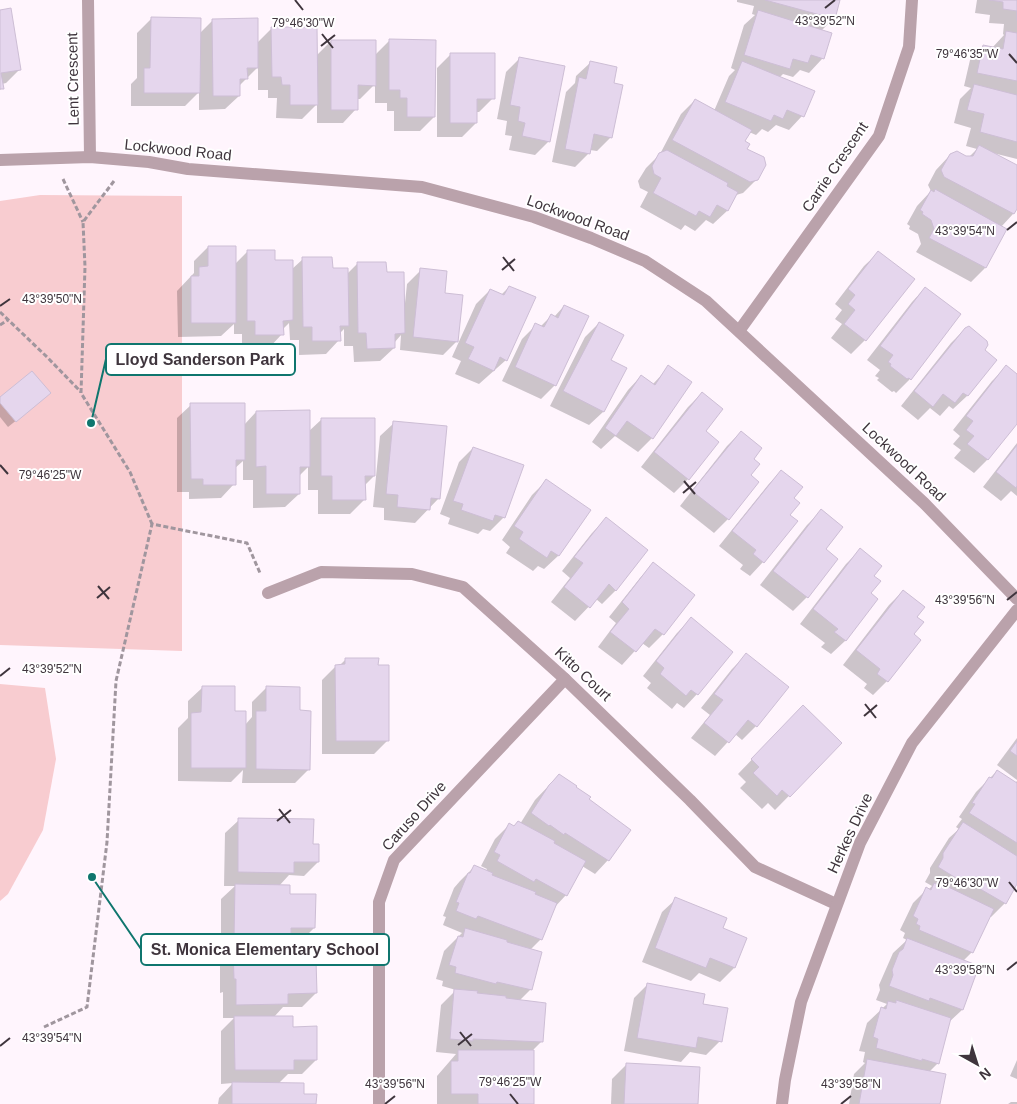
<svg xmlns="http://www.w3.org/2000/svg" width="1017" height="1104" viewBox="0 0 1017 1104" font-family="Arial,sans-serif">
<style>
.green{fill:#f8ccd0}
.shadow{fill:#0003}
.building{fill:#e5d6ed;stroke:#cdbed5}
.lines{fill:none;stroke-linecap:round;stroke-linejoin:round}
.path{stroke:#a0969e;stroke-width:3;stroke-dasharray:5 2.5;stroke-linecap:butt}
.street{stroke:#baa2ab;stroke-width:12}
.ticks{fill:none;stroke:#3f353d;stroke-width:2}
.labels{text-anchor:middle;stroke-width:4;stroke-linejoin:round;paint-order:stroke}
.street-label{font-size:15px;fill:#3f353d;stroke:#fff}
.ticks-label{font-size:12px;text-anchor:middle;fill:#3f353d;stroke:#fff;stroke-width:4;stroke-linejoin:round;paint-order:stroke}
.leader{fill:none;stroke:#0f766e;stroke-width:2}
.callout-dot{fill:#0f766e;stroke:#fff;stroke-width:2}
.callout{fill:#fff;stroke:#0f766e;stroke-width:2}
.callout-label{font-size:16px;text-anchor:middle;font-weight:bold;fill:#3f353d}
</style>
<rect width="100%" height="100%" fill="#fff5fd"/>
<g class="green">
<path d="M40,195L182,196V651L0,645V201Z"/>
<path d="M0,684L45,688L56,759L43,830L8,894L0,901Z"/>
</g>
<g class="shadow">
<path d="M737,0H839L834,18L821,31L830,34L822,59L809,73L800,70L793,77L783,74L779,78L802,116L789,130L776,125L768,132L762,129L756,135L749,132L744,142L757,179L743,193L736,195L727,211L713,224L706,220L695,231L685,225L681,230L640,207L648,192L640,188L638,181L646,168L660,154L681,114L695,100L714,111L729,76L735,70L731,68L744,25L755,15L752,14L754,6L737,2Z"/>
<path d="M977,0H1017V159L993,153L1017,166V207L1013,214L1001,227L1005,229L985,268L971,282L916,252L921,244L918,234L909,229L910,226L907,224L917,206L931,191L928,185L936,170L950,155L969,157L977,149L966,146L971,128L954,123L960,99L971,88L964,86L970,60L984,46L992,48L1004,35L1003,34L1004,24L989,23L990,15L975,13Z"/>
<path d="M0,11L20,69L6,83L2,84V88L0,90Z"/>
<path d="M151,19L200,33L213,20L257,43L272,28L316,56L331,41L374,56L389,41L434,117L420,131H394V111H387V103H375V84L360,99H356V109L343,123H317V104L302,119L276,118L277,98H268V90H258V67L239,86V96L225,109L199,110V92L185,106H131V84L137,78V33Z"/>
<path d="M450,55L493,98L479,112H476V123L462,137H437V68Z"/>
<path d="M520,58L549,141L535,155L509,150L512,136L505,135L507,121L497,119L506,72Z"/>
<path d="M590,63L613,84L611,137L597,151L590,150L589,153L575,167L552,162L566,92L575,83L576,76Z"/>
<path d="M208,247L235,264L247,252L274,261L291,270L303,259L347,274L357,264L385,274L403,303H405L407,284L421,270L444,294L457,341L443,355L400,350L401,335L394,343V348L380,361L354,362L353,346H344V329L339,334V340L326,354L299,355V340H290L289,323L282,330V334L269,348L242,349V334H234V324L221,336L178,337L177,291L194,273V261Z"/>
<path d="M878,253L865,340L851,354L831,338L842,324L835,319L842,310L835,304L864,266Z"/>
<path d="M509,287L506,360L479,384L455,374L461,361L452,357L476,304L490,290L501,295Z"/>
<path d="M925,288L910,379L896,393L894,391L892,392L877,380L879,378L875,376L880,370L867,360L912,302Z"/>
<path d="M564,306L555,385L541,399L502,381L522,339L536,325L540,327L551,316L554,317Z"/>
<path d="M599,323L609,360L625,369L603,412L589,425L550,406L585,337Z"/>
<path d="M965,329L983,350L996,360L967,396L953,409L949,406L940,416L930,408L918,420L901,406L951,343Z"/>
<path d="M669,367L652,438L638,452L615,436L601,449L592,442L628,390L641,376L653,384Z"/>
<path d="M1006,367L1017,376V422L987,460L974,473L954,458L961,450L953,444L960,436L953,430L992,381Z"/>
<path d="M702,393L704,431L717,442L688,479L674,493L641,467L688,407Z"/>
<path d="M0,399H43L8,427L0,417Z"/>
<path d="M191,405L244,425L256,412L308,432L322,419L374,476L364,486V500L350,514H318V490H308V467L299,476V494L285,507L253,508V480H243V461L234,469V484L221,498L189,499V492H177V418Z"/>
<path d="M394,423L439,498L415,523L384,520V508L373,507L380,436Z"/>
<path d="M741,432L752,459L749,475L728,519L714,533L680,506L727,446Z"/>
<path d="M1017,443V496L1011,491L1001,501L983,487Z"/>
<path d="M473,448L504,517L490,531L483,529L478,534L448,524L450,518L440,514L459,462Z"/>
<path d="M781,471L793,499L789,515L763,562L750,576L740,569L743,565L719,546L768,485Z"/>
<path d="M546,481L589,510L558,556L544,569L538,566L533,571L506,553L510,547L502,540L532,495Z"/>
<path d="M821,511L824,549L807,597L793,611L760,585L807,525Z"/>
<path d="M606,519L616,590L602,604L596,599L575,621L551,602L570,578L562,571L592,533Z"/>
<path d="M860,550L873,576L870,593L876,599L845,641L831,654L821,647L825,643L800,624L846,564Z"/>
<path d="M653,564L693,596L663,634L649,648L642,643L622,665L598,647L616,623L609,617L640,578Z"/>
<path d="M903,591L915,617L912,634L887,681L873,695L864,688L867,684L843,665L889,605Z"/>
<path d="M691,619L697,694L684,708L677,703L672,709L647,688L651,683L643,676L677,633Z"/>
<path d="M746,655L787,687L756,726L742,740L735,734L715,756L691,738L710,715L701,708L732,669Z"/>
<path d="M346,659L377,666L388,740L374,754H322V680L336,666H339Z"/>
<path d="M202,688L234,712L245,725L252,717V702L266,688L299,712L309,769L295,783H242L243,770L231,782L178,781V728L188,718V701Z"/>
<path d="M789,721L841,743L775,810L768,803L762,809L740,788L746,782L738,774Z"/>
<path d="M1017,738V780L997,765Z"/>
<path d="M997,771L1015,783L1017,781V882L1005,903L991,917L989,916L972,952L963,961L978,966L962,1010L948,1023L938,1063L929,1072L939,1104H849L854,1074L865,1063L863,1062L865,1052L859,1051L867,1023L887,1004L876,1000L880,990L879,985L893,953L907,940L903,938L905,933L900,930L913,903L927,889L928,890L932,886L925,882L930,873V868L949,838L959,829L956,827L962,819L959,817L976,792Z"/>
<path d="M559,775L588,799L608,860L595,874L582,866L566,895L553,909L541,939L530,950L531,989L519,1001L542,1041L533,1050L532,1104H437V1076L456,1054L436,1052L441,1005L456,990L442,986L443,981L436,979L444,951L462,933L443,925L446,917L443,916L454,888L460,881L474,867L486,871L487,869L481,866L495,839L509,825L513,827L520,824L535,800Z"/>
<path d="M239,820L312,845L318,862L304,876L289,875L279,886L289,895L314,928L300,942H286L277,951L292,962L316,993L302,1007H283L274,1017L292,1028L316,1060L302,1074H288L278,1084L303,1095L315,1104H218L219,1098L233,1083L221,1084V1031L234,1018H223V992L220,993V965L233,952H221V899L235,886H224L225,833Z"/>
<path d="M676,899L721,929L746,939L734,968L720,982L699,973L691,981L642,962L662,912Z"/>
<path d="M648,984L702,1005L720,1041L706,1055L690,1052L681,1062L624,1051L634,998Z"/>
<path d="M1017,1060V1079L1010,1076Z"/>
<path d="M626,1065L697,1104H611L612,1079Z"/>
<path d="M1011,1102H1017V1104H1008Z"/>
</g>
<g class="building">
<path d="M765,0H840L835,19Z"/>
<path d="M989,0H1017V21V11L1003,9V2Z"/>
<path d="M11,8L21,70L1,73L4,89H0V10Z"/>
<path d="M758,10L832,33L824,59L811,55L808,63L793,59L790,69L744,55Z"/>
<path d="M151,17L201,18L200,93H144V68H150Z"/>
<path d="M258,18V68H247L248,79H240V96H213L212,19Z"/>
<path d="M271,27H317L318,105H290V85H282L281,77H272Z"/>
<path d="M1006,31L1017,33V81L977,73L983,45L1003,49Z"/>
<path d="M389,39L436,40L435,117H407V98H400V90H389Z"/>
<path d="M331,40H376V86L358,85V110H331Z"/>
<path d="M450,53H495V99H477V123H450Z"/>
<path d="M519,57L565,66L550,142L522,136L525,123L518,121L520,107L510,105Z"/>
<path d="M590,61L617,67L614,83L623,85L612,138L594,134L590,154L565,149L579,77L586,79Z"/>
<path d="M742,61L815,91L804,117L787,110L783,119L774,115L771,121L725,102Z"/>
<path d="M974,84L1017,95V142L980,132L984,114L967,110Z"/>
<path d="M695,99L752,130L745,141L750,144L747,149L764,157L766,165L758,180L750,182L672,140Z"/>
<path d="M979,145L1017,165V209L1014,214L944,177L941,170L950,154L957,151L966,156H973Z"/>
<path d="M667,150L728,183L727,186L738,192L728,211L717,205L710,217L699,211L696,216L653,193L661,178L654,174L652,166L659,153Z"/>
<path d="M935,189L1007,229L986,268L929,238L934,229L931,220L922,214L923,212L920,210L931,190L934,192Z"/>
<path d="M208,246H236V323H191V276H199V267L208,266Z"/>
<path d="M247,250H275V260H293V320L283,321L284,335H255V321H247Z"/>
<path d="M878,251L915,279L866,341L844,324L855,310L848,304L855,295L848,289Z"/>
<path d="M302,257H332L333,268H348L349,326H340L341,341H312V327H303Z"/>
<path d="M357,262H386L387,272H404L405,333L395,334V348L367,349L366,333H358Z"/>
<path d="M420,268L447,271L445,293L463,295L458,342L413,337Z"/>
<path d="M509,286L536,297L507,361L500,357L494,371L468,359L474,347L465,343L490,289L504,295Z"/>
<path d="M925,287L961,314L911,380L909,378L907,379L890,366L891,364L888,362L893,355L880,346Z"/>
<path d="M564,305L589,316L556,386L515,367L535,323L544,327L551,314L558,318Z"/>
<path d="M599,322L624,335L611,360L627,368L604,412L563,391Z"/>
<path d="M969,326L987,341L988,345L985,350L997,360L968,396L963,393L955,403L943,394L933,407L914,391L965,328Z"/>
<path d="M668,365L692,382L653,439L627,421L616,436L605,428L641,375L655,385Z"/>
<path d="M1006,365L1017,374V424L988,460L967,444L974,436L966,430L973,421L966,416Z"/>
<path d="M32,371L51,393L16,422L0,403V397Z"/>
<path d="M702,392L723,409L706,431L719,442L689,480L654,452Z"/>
<path d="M190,403H245V460H236V485H203V479H191Z"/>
<path d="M310,410V467H300V494H266V466L256,467V411Z"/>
<path d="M321,418H375V476H365L366,500H332V476H321Z"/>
<path d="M393,421L447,426L440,499L431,498L430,510L397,507L398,495L386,494Z"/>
<path d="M741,431L762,448L754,459L760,464L751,475L759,482L729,520L692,491Z"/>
<path d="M1017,445V486L1016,488L996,472Z"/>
<path d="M473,447L524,465L505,518L495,515L493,521L461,510L463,504L453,501Z"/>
<path d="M781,470L803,487L794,498L800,503L790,515L798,521L764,563L753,554L756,550L732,531Z"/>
<path d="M546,479L591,510L559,556L551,551L547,558L519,539L523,532L514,526Z"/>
<path d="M821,509L843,527L826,549L838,559L808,598L773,571Z"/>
<path d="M606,517L648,550L616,591L609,584L590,608L564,587L583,563L574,557Z"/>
<path d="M860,548L882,566L874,576L881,581L871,593L878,599L846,641L834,632L838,629L813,609Z"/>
<path d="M653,562L695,595L664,635L655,629L636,652L610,632L629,609L622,602Z"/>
<path d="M903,590L925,607L917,617L924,622L914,634L921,640L888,682L877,674L880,669L856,650Z"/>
<path d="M691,617L733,652L698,695L691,690L686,696L660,674L664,668L656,661Z"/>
<path d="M746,653L789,687L757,727L748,720L729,743L704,723L723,700L714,694Z"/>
<path d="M345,658H379L378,665H389V741H336L335,665L345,664Z"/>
<path d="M202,686H235V711H246V768H191V713L201,712Z"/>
<path d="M266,686L300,687V710L311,711L310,770L256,769V711H266Z"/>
<path d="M803,705L842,743L790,797L782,790L777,796L753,773L759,767L751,759Z"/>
<path d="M1017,741V756L1010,751Z"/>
<path d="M997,770L1017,783V843L969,813L975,804L972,803L989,777L992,778Z"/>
<path d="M559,774L577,786L576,787L591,797L589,799L631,830L609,861L565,833L564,835L550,825L549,826L531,813L549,785L553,781Z"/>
<path d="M238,818L314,819L313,844H319V862H294V873L238,872Z"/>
<path d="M518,821L555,841L554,843L586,861L567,896L536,879L534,882L497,861L500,855L494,852L509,823L514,826Z"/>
<path d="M963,822L1017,856V884L1006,904L975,886L974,889L938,867L943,858V853Z"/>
<path d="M474,865L493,873L492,875L536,892L535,894L557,903L542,940L478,916L476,919L456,911L459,903L456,902L468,873H470Z"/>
<path d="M934,883L939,885L940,883L994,909L973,953L919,930L920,926L916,924L918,919L913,916L926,887L931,890Z"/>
<path d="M235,884L290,885V894H316L315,928H291V939L234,938Z"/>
<path d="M675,897L727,918L723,928L747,938L735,968L710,958L706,968L655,948Z"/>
<path d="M465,928L507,940V942L542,952L532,990L497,982L496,984L455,973L456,967L449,965L458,936L463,937Z"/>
<path d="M907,938L979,966L963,1010L930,998L929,1001L889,986L893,975L892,970L899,952L903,949Z"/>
<path d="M233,950H293V960H316L317,993L288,994V1004L236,1005V979H234Z"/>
<path d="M647,983L705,994L703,1004L728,1008L722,1042L698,1037L696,1048L637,1038Z"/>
<path d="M454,989L478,991L477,993L506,996V998L546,1003L543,1042L473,1039V1041L450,1039Z"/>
<path d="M896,1000L951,1018L939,1064L922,1059V1061L876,1048L878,1039L873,1037L881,1007L886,1009L888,1001L896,1003Z"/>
<path d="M234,1016H293V1027L317,1026V1060H294V1070H235Z"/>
<path d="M458,1050H534V1104H478V1094H451V1061H458Z"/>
<path d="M867,1059L946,1074L940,1104H859Z"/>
<path d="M626,1063L700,1067L698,1104H624Z"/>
<path d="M232,1082L304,1083V1094H317L316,1104H232Z"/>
</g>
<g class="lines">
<g class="path">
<path d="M63,179L83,222"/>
<path d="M114,181L83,222L85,267L81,393L130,472L152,524"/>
<path d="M0,312L47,357L81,392"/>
<path d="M0,325L8,320"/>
<path d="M44,1027L87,1007L107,842L116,681L152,524L247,543L260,573"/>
</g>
<g class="street">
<path d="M88,0L90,157"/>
<path d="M0,160L90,157L149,162L188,169L422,187L534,217L591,238L645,261L706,301L924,503L1017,599"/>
<path d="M739,331L879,136L909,47L912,0"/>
<path d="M268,593L321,572L412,574L463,587L565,679L690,800L755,867L836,904"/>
<path d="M379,1104V902L394,860L565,679"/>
<path d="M782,1104L785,1080L801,1002L860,843L912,743L1017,610"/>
</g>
</g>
<path class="ticks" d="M295,0L303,10M825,8L835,0M322,34L333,48M321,46L335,35M1009,54L1017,63M1007,230L1017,222M503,257L514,271M502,270L515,259M0,306L10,299M0,465L8,474M684,481L695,494M683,493L696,482M98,586L109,599M97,598L110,587M1007,600L1017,592M0,676L10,668M865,704L876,718M864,716L877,705M279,809L290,823M277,821L291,810M1009,882L1017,892M1007,970L1017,962M460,1032L471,1046M458,1045L472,1034M0,1046L10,1038M510,1094L518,1104M385,1104L395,1096M841,1104L851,1096"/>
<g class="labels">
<g class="street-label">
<text transform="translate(73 79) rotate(-91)" y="5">Lent Crescent</text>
<text transform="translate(178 150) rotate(6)" y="5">Lockwood Road</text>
<text transform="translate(835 167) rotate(-56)" y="5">Carrie Crescent</text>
<text transform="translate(578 218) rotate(20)" y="5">Lockwood Road</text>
<text transform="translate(904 462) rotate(43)" y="5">Lockwood Road</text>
<text transform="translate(583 674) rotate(43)" y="5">Kitto Court</text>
<text transform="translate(414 816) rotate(-48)" y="5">Caruso Drive</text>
<text transform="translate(850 833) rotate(-65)" y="5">Herkes Drive</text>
</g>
</g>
<g class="ticks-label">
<text x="825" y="25">43°39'52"N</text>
<text x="303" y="27">79°46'30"W</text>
<text x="967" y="58">79°46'35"W</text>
<text x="965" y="235">43°39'54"N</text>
<text x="52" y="303">43°39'50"N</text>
<text x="50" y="479">79°46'25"W</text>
<text x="965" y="604">43°39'56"N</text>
<text x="52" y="673">43°39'52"N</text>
<text x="967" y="887">79°46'30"W</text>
<text x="965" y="974">43°39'58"N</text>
<text x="52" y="1042">43°39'54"N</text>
<text x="510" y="1086">79°46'25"W</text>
<text x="395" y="1088">43°39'56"N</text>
<text x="851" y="1088">43°39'58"N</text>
</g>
<path class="leader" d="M91 423L106 359M92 877L141 949"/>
<g class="callout-dot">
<circle cx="91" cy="423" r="5"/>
<circle cx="92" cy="877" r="5"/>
</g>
<g class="callout">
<rect x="106" y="344" width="189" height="31" rx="5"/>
<rect x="141" y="934" width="248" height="31" rx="5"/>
</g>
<g class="callout-label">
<text x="200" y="365">Lloyd Sanderson Park</text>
<text x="265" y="955">St. Monica Elementary School</text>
</g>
<g transform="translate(977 1064) rotate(141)" stroke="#ffffff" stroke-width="4" paint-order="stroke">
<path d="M0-4L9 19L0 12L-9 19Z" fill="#3f353d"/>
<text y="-8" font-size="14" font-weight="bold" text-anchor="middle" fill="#3f353d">N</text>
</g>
</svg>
